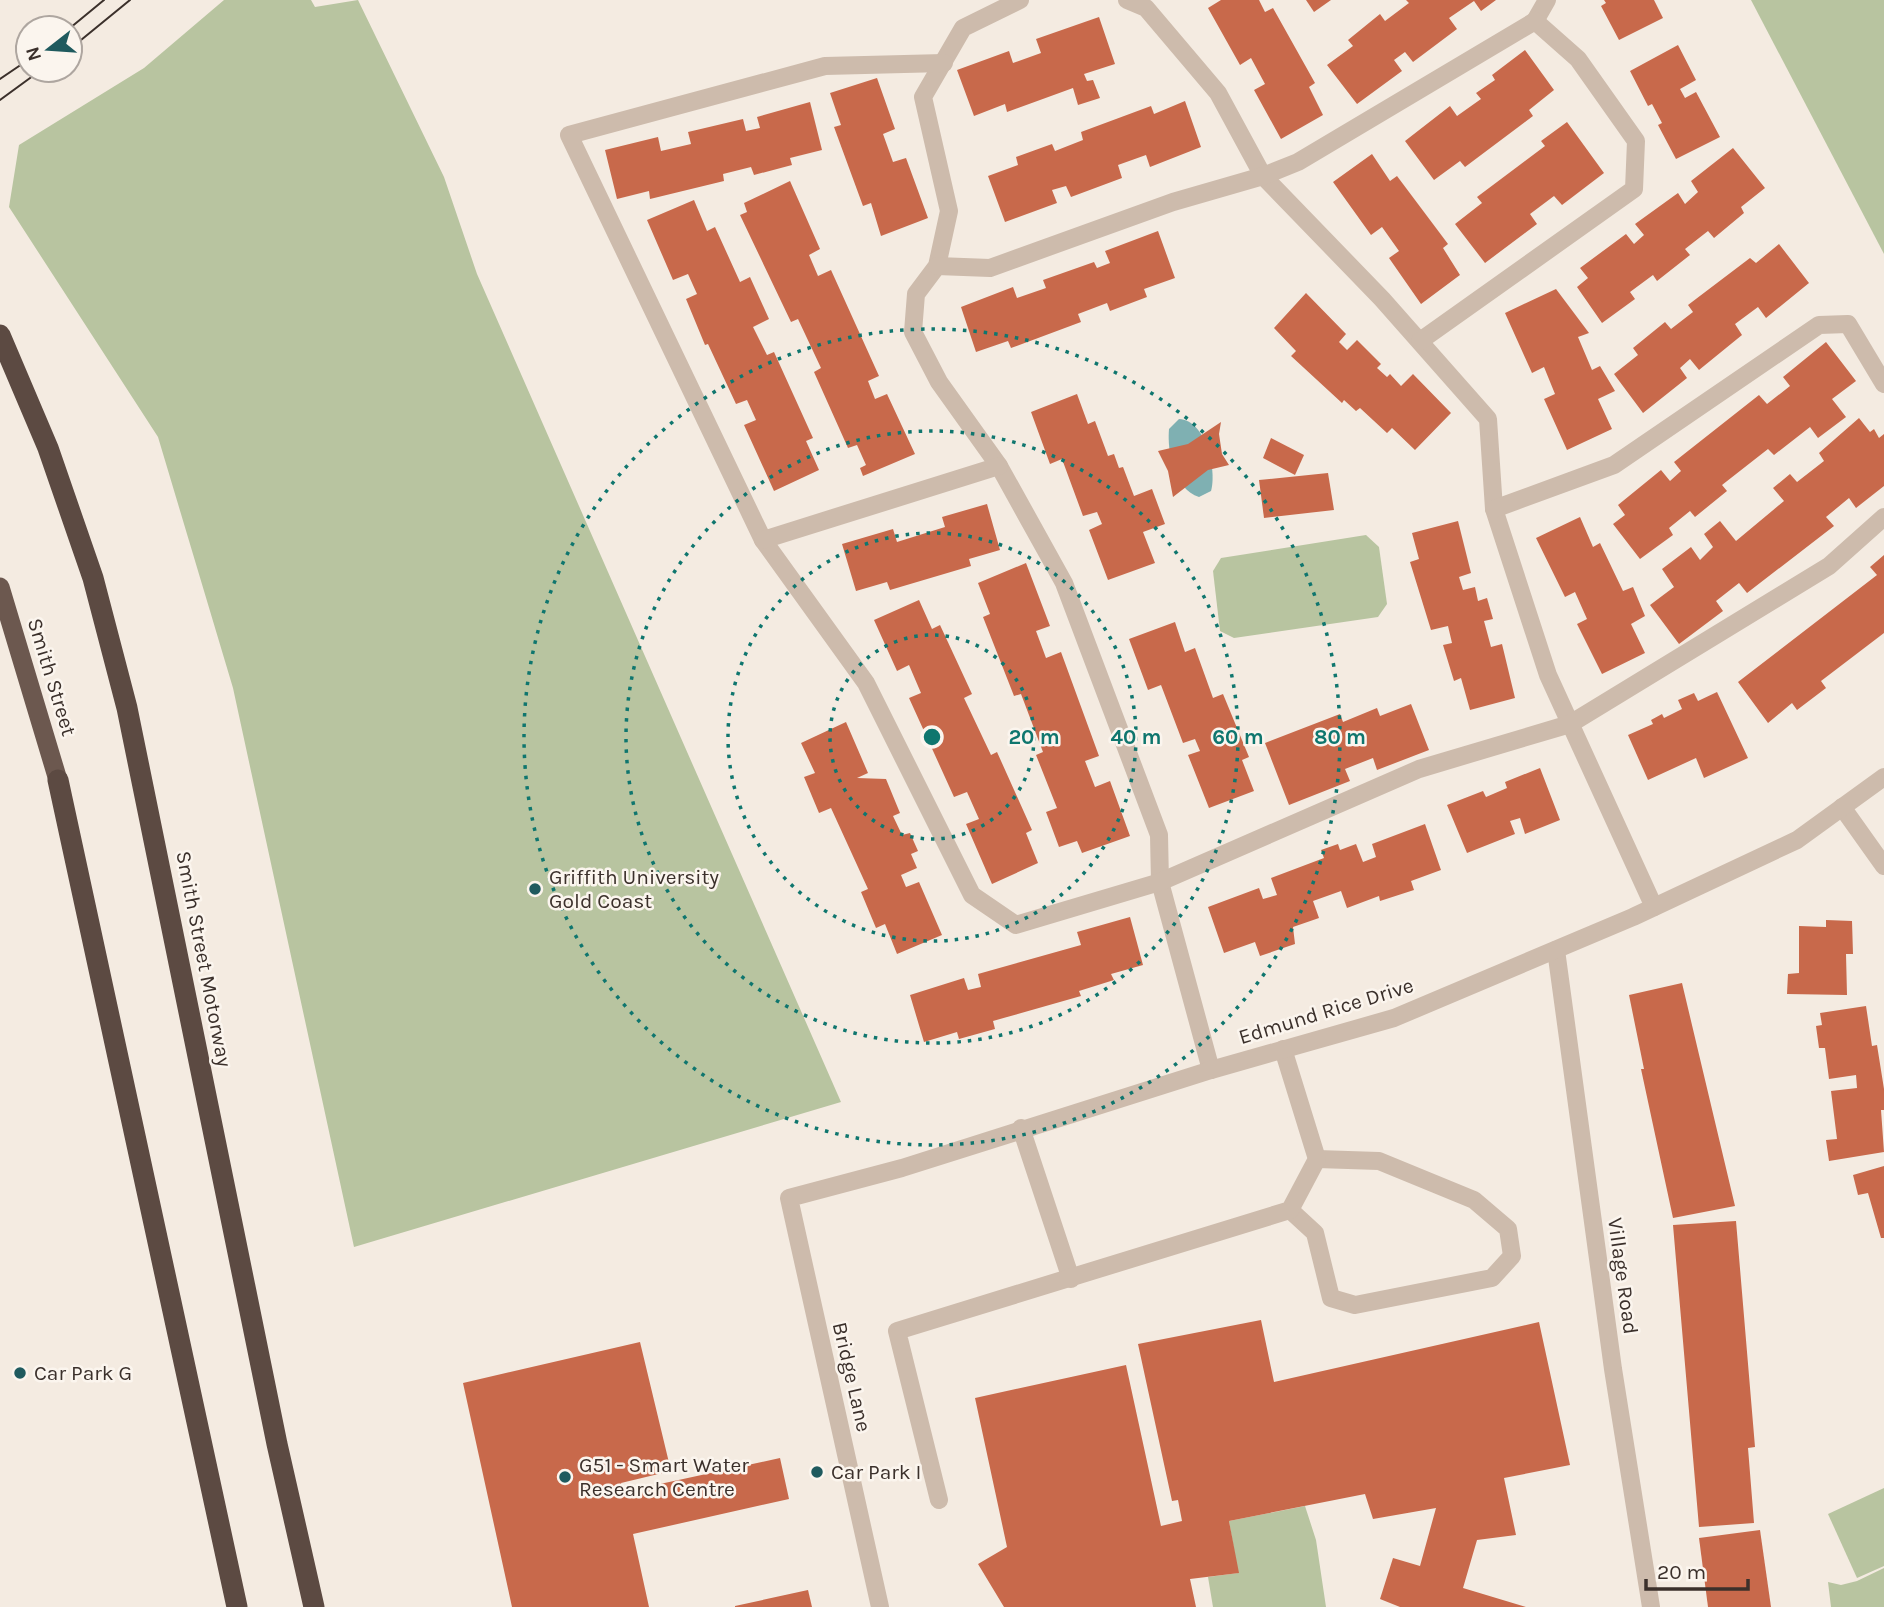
<svg xmlns="http://www.w3.org/2000/svg" width="1884" height="1607" viewBox="0 0 1884 1607" font-family="Karla,sans-serif">
<style>
.green{fill:#b8c4a0}
.water{fill:#7fb0b2}
.building{fill:#c8694b}
.lines{fill:none;stroke-linecap:round;stroke-linejoin:round}
.service{stroke:#cdbbac;stroke-width:18}
.minor{stroke:#cdbbac;stroke-width:18}
.trunk{stroke:#6c584f;stroke-width:19}
.motorway{stroke:#5c4a42;stroke-width:21}
.tram{stroke:#3b302b;stroke-width:2}
.ring{fill:none;stroke:#0f766e;stroke-width:3.5;stroke-dasharray:3.5 7}
.poi-dot{fill:#1f5a5e;stroke:#fbf5ee;stroke-width:2.5}
.labels{text-anchor:middle;stroke-width:5;stroke-linejoin:round;paint-order:stroke}
.street-label{font-size:21px;fill:#3b302b;stroke:#fbf5ee}
.poi-label{font-size:21px;fill:#3b302b;stroke:#fbf5ee;text-anchor:start}
.centre{fill:#0f766e;stroke:#fbf5ee;stroke-width:3.5}
.ring-label{font-size:21px;text-anchor:middle;font-weight:bold;fill:#0f766e;stroke:#fbf5ee;stroke-width:5;stroke-linejoin:round;paint-order:stroke}
</style>
<rect width="100%" height="100%" fill="#f4ebe1"/>
<g class="green">
<path d="M224,0H311L315,7L358,0L444,177L477,274L841,1102L354,1247L233,688L158,437L9,207L19,145L144,68Z"/>
<path d="M1751,0H1884V254Z"/>
<path d="M1366,535L1379,547L1387,604L1378,617L1234,638L1220,631L1213,571L1221,558Z"/>
<path d="M1884,1488V1566L1857,1578L1828,1514Z"/>
<path d="M1305,1506L1316,1540L1326,1607H1213L1208,1577L1238,1573L1229,1521Z"/>
<path d="M1884,1568V1607H1831L1828,1582L1841,1585L1857,1581Z"/>
</g>
<path class="water" d="M1179,419C1206,420 1217,470 1211,491L1199,497C1174,489 1167,452 1169,429Z"/>
<g class="building">
<path d="M1221,0H1259L1265,12L1273,8L1315,83L1309,87L1323,115L1281,139L1254,90L1265,84L1251,58L1240,65L1208,8Z"/>
<path d="M1306,0H1331L1314,12Z"/>
<path d="M1406,0H1496L1481,11L1474,1L1449,18L1457,29L1413,62L1405,52L1394,60L1402,71L1357,104L1327,65L1353,46L1348,40L1380,14L1385,21L1409,3Z"/>
<path d="M1604,0H1654L1663,18L1619,40L1601,6L1606,3Z"/>
<path d="M1099,17L1115,64L1084,74L1087,81L1093,80L1100,98L1078,105L1073,88L1007,112L1005,104L974,116L957,70L1009,51L1013,63L1041,53L1036,39Z"/>
<path d="M1678,45L1696,80L1680,89L1685,98L1696,92L1720,137L1676,159L1658,125L1662,123L1652,104L1648,106L1630,71Z"/>
<path d="M1525,50L1554,90L1529,110L1533,116L1465,167L1460,161L1434,180L1405,141L1450,106L1457,116L1481,99L1476,93L1495,80L1492,75Z"/>
<path d="M877,78L895,129L883,134L893,162L906,158L928,218L881,236L871,203L863,206L834,127L841,125L830,93Z"/>
<path d="M1185,101L1201,147L1150,167L1146,155L1118,165L1122,178L1071,197L1066,186L1052,190L1057,203L1005,222L988,176L1018,165L1016,157L1052,144L1055,151L1083,140L1081,132L1151,106L1154,114Z"/>
<path d="M810,102L822,150L790,158L792,165L754,175L751,167L723,174L724,181L650,199L649,191L617,199L605,150L658,137L661,151L691,144L688,132L743,119L746,131L760,128L757,117Z"/>
<path d="M1567,122L1604,173L1562,205L1554,196L1530,214L1537,224L1485,263L1455,224L1482,203L1477,197L1545,146L1541,141Z"/>
<path d="M1733,148L1765,188L1741,207L1744,213L1714,238L1708,231L1685,249L1690,255L1657,281L1653,275L1630,292L1635,299L1602,323L1577,287L1588,278L1580,268L1626,234L1634,244L1644,235L1635,224L1678,193L1685,204L1698,192L1691,181Z"/>
<path d="M1372,154L1390,181L1397,176L1448,244L1443,248L1460,275L1421,304L1389,258L1399,251L1382,227L1371,235L1333,182Z"/>
<path d="M790,181L820,249L809,255L818,276L831,270L879,376L868,381L875,399L887,394L915,454L863,476L860,468L866,465L857,445L848,448L814,372L821,368L798,319L791,322L740,215L747,212L744,203Z"/>
<path d="M694,200L707,231L715,227L740,282L750,277L769,319L753,327L767,355L774,352L813,438L806,441L819,470L774,491L744,425L756,420L747,400L736,404L708,344L705,345L686,299L697,294L688,274L673,280L647,220Z"/>
<path d="M1158,231L1175,278L1144,289L1147,297L1110,311L1107,303L1078,314L1081,322L1011,348L1008,341L976,352L961,307L1013,287L1017,298L1046,288L1043,280L1094,262L1097,268L1110,263L1105,251Z"/>
<path d="M1779,244L1809,283L1766,318L1758,307L1735,324L1742,335L1699,370L1690,359L1680,368L1687,378L1643,413L1614,374L1638,355L1633,348L1665,322L1671,329L1693,312L1688,305L1750,258L1756,263Z"/>
<path d="M1556,289L1589,333L1578,337L1592,370L1600,366L1615,391L1598,399L1612,429L1567,450L1544,399L1555,394L1544,367L1532,373L1505,313Z"/>
<path d="M1306,293L1346,334L1339,342L1347,350L1357,340L1381,364L1377,368L1387,377L1390,374L1401,386L1413,374L1451,413L1415,450L1392,428L1387,433L1360,408L1356,411L1344,400L1342,403L1291,356L1296,351L1274,328Z"/>
<path d="M1826,342L1856,381L1832,399L1846,417L1818,438L1810,427L1774,455L1768,449L1722,485L1727,491L1695,517L1690,511L1669,528L1673,535L1640,559L1613,524L1625,515L1618,505L1661,470L1670,481L1681,471L1674,462L1759,395L1767,404L1790,386L1783,377Z"/>
<path d="M1077,394L1088,424L1095,421L1108,456L1114,454L1119,468L1123,467L1134,496L1152,489L1165,524L1143,532L1155,563L1108,580L1089,530L1102,524L1097,512L1083,516L1062,459L1050,464L1031,412Z"/>
<path d="M1859,418L1870,432L1874,429L1879,438L1884,434V486L1856,508L1849,498L1826,517L1834,526L1747,593L1739,583L1716,601L1723,611L1679,644L1650,605L1674,587L1662,569L1691,547L1700,560L1713,547L1704,534L1720,521L1736,541L1784,501L1773,488L1790,474L1797,482L1824,461L1819,453Z"/>
<path d="M1221,422L1219,434L1222,454L1229,465L1208,470L1173,497L1168,471L1158,451L1188,444Z"/>
<path d="M1271,438L1304,455L1295,475L1263,458Z"/>
<path d="M1328,473L1334,510L1264,518L1259,480Z"/>
<path d="M987,504L1000,550L969,559L971,566L890,590L887,582L856,591L842,544L893,529L897,542L945,527L942,517Z"/>
<path d="M1580,517L1593,547L1600,543L1623,591L1633,587L1645,616L1631,624L1645,653L1602,674L1577,624L1587,619L1575,592L1565,597L1536,538Z"/>
<path d="M1458,521L1471,573L1459,577L1463,590L1475,587L1478,601L1487,598L1493,619L1484,621L1491,647L1502,644L1515,698L1470,710L1461,678L1454,681L1443,645L1452,643L1448,626L1431,630L1410,562L1419,559L1412,533Z"/>
<path d="M1884,555V633L1821,681L1826,688L1797,710L1792,703L1768,723L1738,682L1877,575L1870,567Z"/>
<path d="M1026,563L1050,626L1036,631L1046,658L1061,652L1099,756L1085,761L1095,787L1110,781L1130,836L1082,853L1077,841L1059,847L1046,812L1057,808L1036,755L1043,752L1021,694L1014,696L983,617L990,614L978,583Z"/>
<path d="M919,600L932,629L940,625L972,694L964,698L991,755L997,752L1032,830L1026,833L1038,863L992,884L966,824L979,819L967,792L954,797L909,698L921,693L909,665L897,671L874,620Z"/>
<path d="M1175,622L1185,652L1195,648L1213,698L1223,694L1249,757L1242,760L1254,791L1209,808L1188,755L1200,751L1195,739L1183,743L1161,685L1148,690L1129,639Z"/>
<path d="M1717,692L1748,758L1704,778L1696,758L1648,780L1628,735L1653,724L1651,720L1662,714L1664,718L1682,709L1678,700L1694,693L1698,701Z"/>
<path d="M1411,704L1429,750L1377,770L1373,758L1345,769L1350,781L1289,805L1265,743L1340,714L1343,722L1377,708L1380,716Z"/>
<path d="M846,722L868,773L857,778L886,779L900,813L893,816L902,835L910,833L918,851L911,854L917,868L901,875L906,887L919,882L942,935L897,954L885,924L876,928L861,892L868,889L831,808L819,813L804,777L815,773L801,743Z"/>
<path d="M1540,768L1560,820L1525,834L1520,818L1510,821L1515,834L1467,853L1447,805L1483,791L1486,797L1507,788L1505,782Z"/>
<path d="M1425,824L1441,870L1411,881L1414,890L1380,901L1379,896L1347,908L1341,891L1313,901L1319,918L1293,927L1295,944L1260,956L1255,942L1224,953L1208,907L1259,888L1263,899L1277,895L1271,878L1324,858L1321,850L1338,844L1340,850L1356,844L1363,862L1376,857L1372,844Z"/>
<path d="M1130,917L1143,965L1111,974L1114,980L1079,991L1081,996L993,1021L995,1029L959,1039L957,1032L924,1042L910,995L964,978L968,990L981,987L978,974L1081,945L1077,932Z"/>
<path d="M1826,920L1852,921L1853,954H1846L1847,995L1787,994L1788,974L1799,973V926L1826,927Z"/>
<path d="M1682,983L1735,1206L1673,1218L1641,1069H1644L1629,995Z"/>
<path d="M1866,1006L1872,1046L1877,1045L1884,1089V1110H1881L1884,1152L1829,1161L1826,1140L1837,1139L1831,1091L1857,1088L1856,1075L1829,1079L1825,1048H1819L1816,1026L1822,1025L1820,1013Z"/>
<path d="M1884,1166V1238H1881L1868,1193L1858,1195L1853,1175Z"/>
<path d="M1736,1221L1755,1447L1748,1448L1754,1523L1699,1527L1673,1225Z"/>
<path d="M1261,1320L1274,1382L1539,1322L1570,1465L1504,1478L1516,1535L1477,1540L1463,1588L1526,1607H1400L1380,1599L1393,1558L1420,1566L1436,1508L1373,1519L1365,1494L1229,1521L1239,1573L1190,1579L1196,1607H1004L978,1564L1007,1547L975,1398L1126,1365L1161,1526L1182,1521L1178,1500L1172,1501L1138,1344Z"/>
<path d="M640,1342L671,1471L621,1483L623,1492L780,1458L789,1499L633,1534L649,1607H512L463,1383Z"/>
<path d="M1760,1530L1771,1607H1708L1699,1538Z"/>
<path d="M808,1590L812,1607H735V1606Z"/>
</g>
<g class="lines">
<g class="service">
<path d="M1020,0L963,28L923,97L949,211L937,266L916,294L913,332L939,382L999,466L1064,583L1159,835L1160,882L1211,1070"/>
<path d="M1127,0L1146,8L1218,93L1263,176L1382,299L1488,419L1494,509L1548,675L1654,907"/>
<path d="M1535,21L1547,0"/>
<path d="M944,63L825,66L569,135L763,540L866,683L972,895L1016,925L1160,882L1419,769L1570,724L1829,566L1884,517"/>
<path d="M937,266L990,268L1173,202L1263,176L1298,162L1535,21L1578,59L1636,141L1634,189L1420,341"/>
<path d="M1494,509L1614,465L1819,325L1848,324L1884,384"/>
<path d="M763,540L999,466"/>
<path d="M1842,807L1884,866"/>
<path d="M1556,950L1613,1369L1651,1607"/>
<path d="M1021,1128L1071,1279"/>
<path d="M1290,1210L1315,1233L1331,1298L1355,1305L1492,1278L1512,1256L1508,1229L1474,1200L1379,1161L1317,1159"/>
<path d="M939,1500L897,1331L1290,1210L1317,1159L1283,1049"/>
</g>
<path class="minor" d="M880,1607L789,1198L902,1168L1211,1070L1394,1018L1633,917L1797,840L1884,777"/>
<path class="trunk" d="M0,587L58,780"/>
<g class="motorway">
<path d="M0,335L48,448L93,578L127,708L277,1444L314,1607"/>
<path d="M58,780L237,1607"/>
</g>
<g class="tram">
<path d="M70,28L104,0"/>
<path d="M70,49L130,0"/>
<path d="M0,79L28,60"/>
<path d="M0,100L41,70"/>
</g>
</g>
<g class="ring">
<circle cx="932" cy="737" r="102"/>
<circle cx="932" cy="737" r="204"/>
<circle cx="932" cy="737" r="306"/>
<circle cx="932" cy="737" r="408"/>
</g>
<g class="poi-dot">
<circle cx="535" cy="889" r="7"/>
<circle cx="20" cy="1373" r="7"/>
<circle cx="817" cy="1472" r="7"/>
<circle cx="565" cy="1477" r="7"/>
</g>
<g class="labels">
<g class="street-label">
<text transform="translate(52 677) rotate(73)" y="7">Smith Street</text>
<text transform="translate(204 959) rotate(79)" y="7">Smith Street Motorway</text>
<text transform="translate(1326 1011) rotate(-17)" y="7">Edmund Rice Drive</text>
<text transform="translate(1623 1276) rotate(82)" y="7">Village Road</text>
<text transform="translate(852 1377) rotate(77)" y="7">Bridge Lane</text>
</g>
<g class="poi-label">
<text x="549" y="884">Griffith University<tspan x="549" dy="24">Gold Coast</tspan></text>
<text x="34" y="1380">Car Park G</text>
<text x="579" y="1472">G51 - Smart Water<tspan x="579" dy="24">Research Centre</tspan></text>
<text x="831" y="1479">Car Park I</text>
</g>
</g>
<circle cx="932" cy="737" r="10" class="centre"/>
<g class="ring-label">
<text x="1034" y="744">20 m</text>
<text x="1136" y="744">40 m</text>
<text x="1238" y="744">60 m</text>
<text x="1340" y="744">80 m</text>
</g>
<g transform="translate(49 49) rotate(253)"><circle r="33" fill="#fbf5ee" stroke="#aea6a0" stroke-width="2"/>
<path d="M0-5L12 26L0 18L-12 26Z" fill="#1f5a5e"/>
<text y="-10" font-size="19" font-weight="bold" text-anchor="middle" fill="#3b302b">N</text>
</g>
<path d="M1646 1579v10h102v-10" fill="none" stroke="#3b302b" stroke-width="3.5"/>
<text x="1657" y="1579" font-size="21" fill="#3b302b" stroke="#fbf5ee" stroke-width="5" paint-order="stroke">20 m</text>
</svg>
